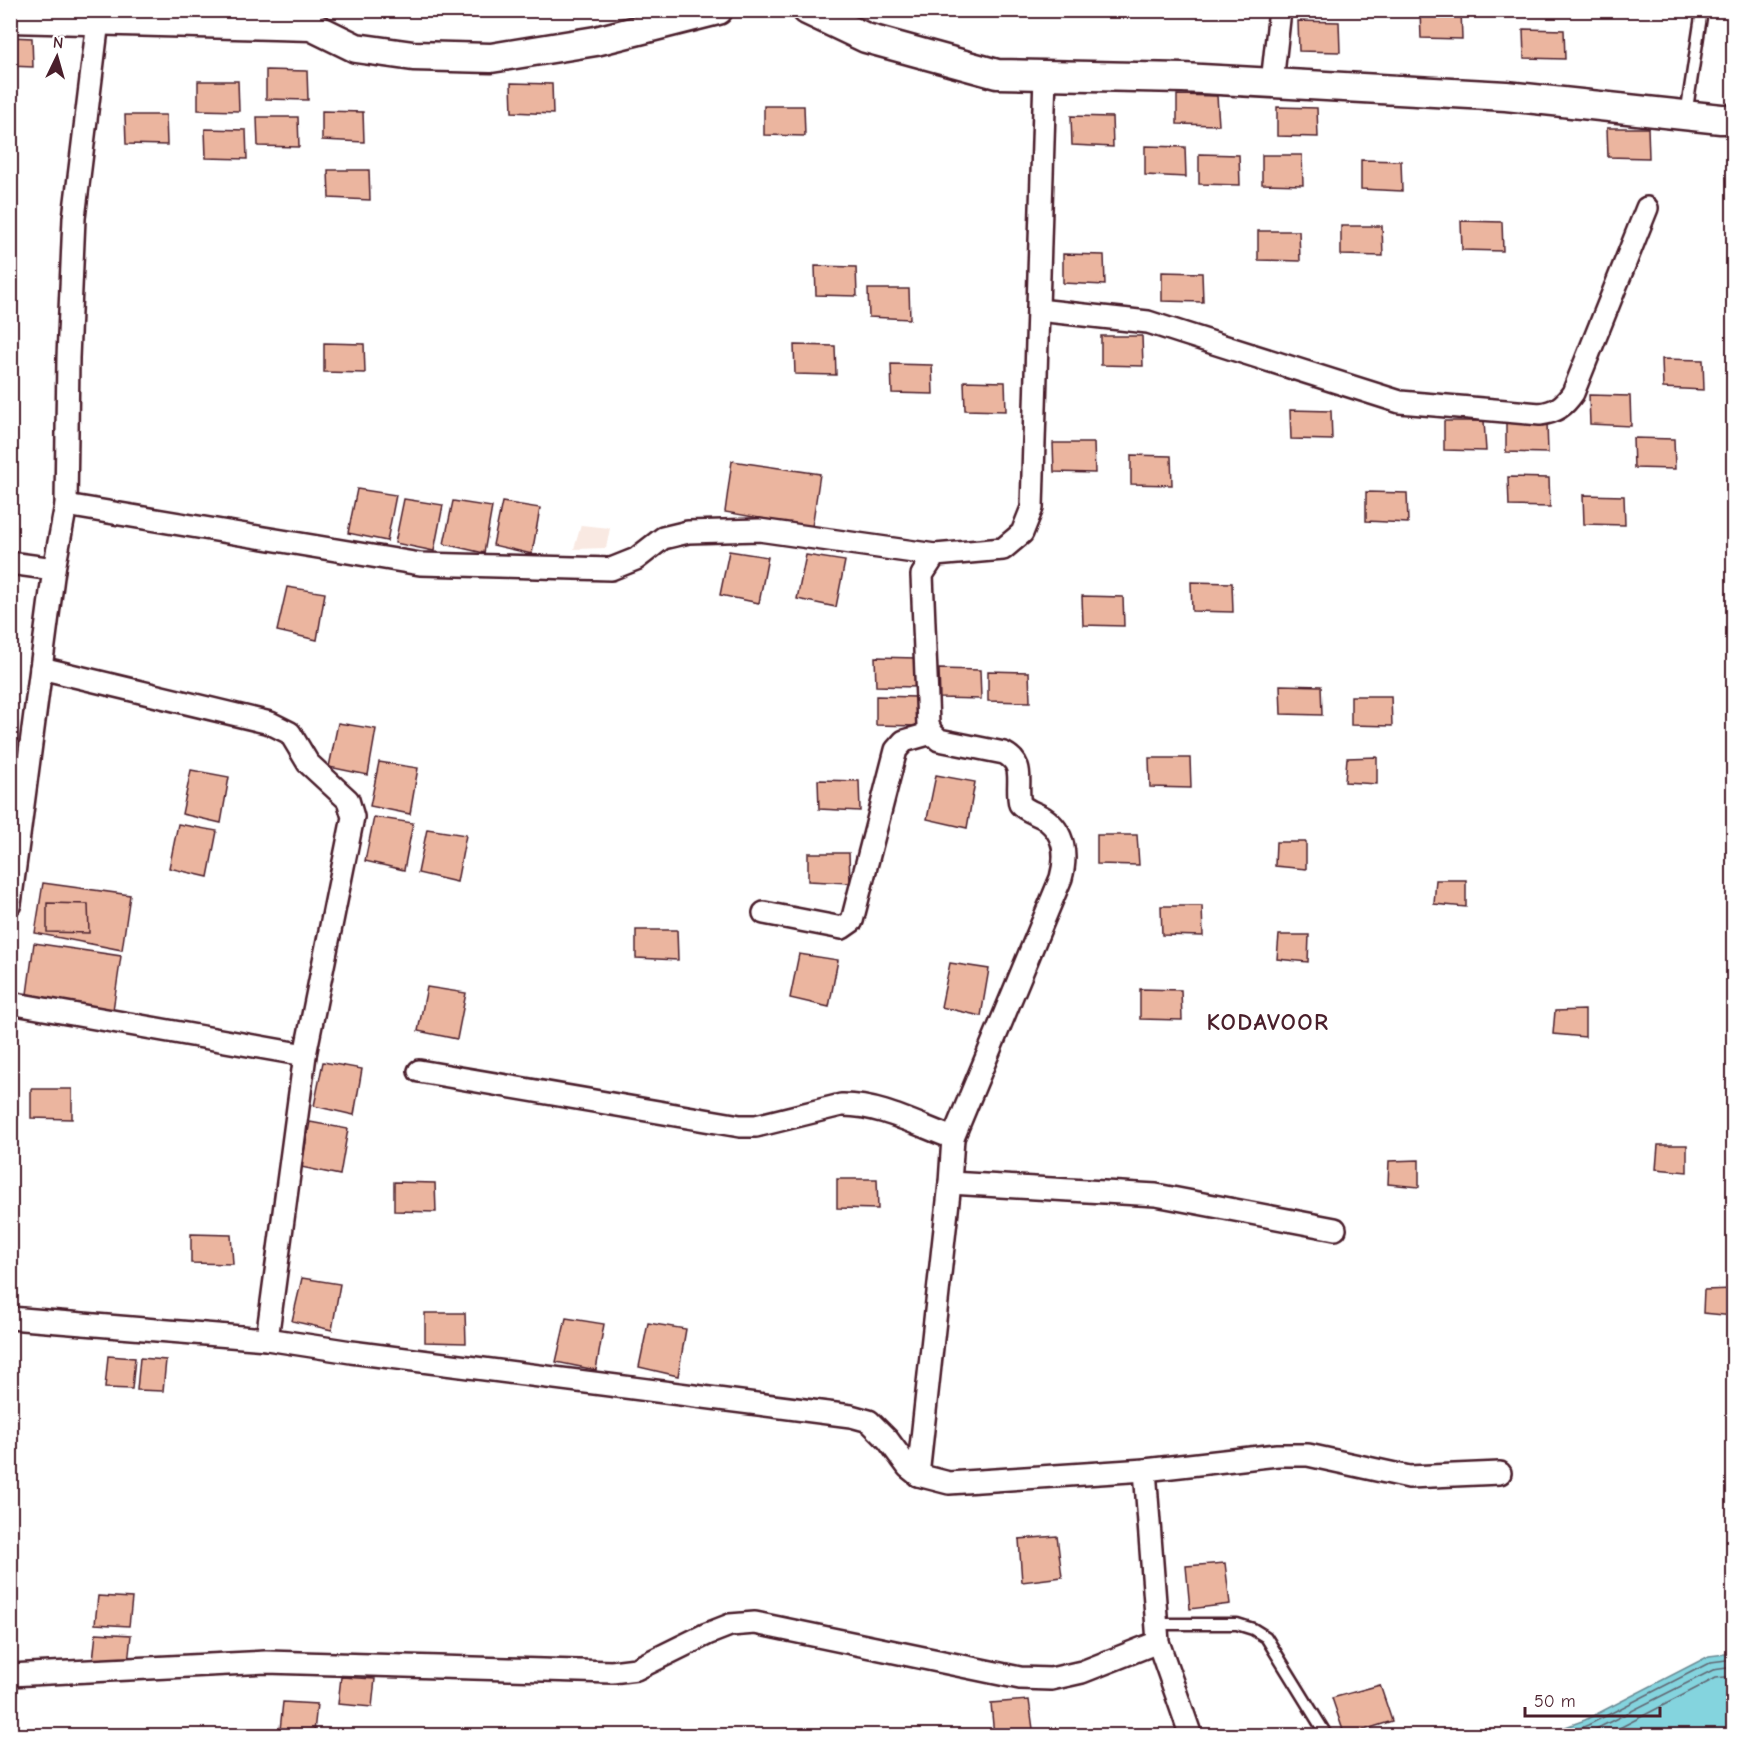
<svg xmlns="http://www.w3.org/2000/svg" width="1744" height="1746" viewBox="0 0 1744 1746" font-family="'Comic Neue',sans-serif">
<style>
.built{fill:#f9e9e2}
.water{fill:#84d4de;stroke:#6d8c96;stroke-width:1.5}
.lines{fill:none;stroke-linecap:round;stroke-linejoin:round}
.shore{stroke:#616773;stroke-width:1.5}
.building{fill:#ebb59f;stroke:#4a1f2b;stroke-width:1.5}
.lane-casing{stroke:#4a1f2b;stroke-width:15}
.street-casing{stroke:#4a1f2b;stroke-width:26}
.secondary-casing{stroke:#4a1f2b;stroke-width:33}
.lane{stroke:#fff;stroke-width:10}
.street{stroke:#fff;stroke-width:21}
.secondary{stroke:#fff;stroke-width:28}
.labels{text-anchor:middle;stroke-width:4.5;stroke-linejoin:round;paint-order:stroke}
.district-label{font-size:24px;font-weight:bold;letter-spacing:1.5px;fill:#4a1f2b;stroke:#fff}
</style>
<rect width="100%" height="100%" fill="#fff"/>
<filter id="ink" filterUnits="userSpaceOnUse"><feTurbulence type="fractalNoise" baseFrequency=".0167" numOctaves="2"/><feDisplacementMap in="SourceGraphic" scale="12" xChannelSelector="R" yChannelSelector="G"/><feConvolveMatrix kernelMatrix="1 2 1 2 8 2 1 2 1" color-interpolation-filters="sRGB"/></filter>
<g filter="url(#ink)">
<path class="built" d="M581,525L610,528L606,548L574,549Z"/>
<path class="water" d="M1733,1653V1735H1543L1585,1720L1709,1656Z"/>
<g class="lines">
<g class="shore">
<path d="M1561,1736L1588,1725L1711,1662L1734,1659"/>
<path d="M1582,1736L1713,1670L1734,1667"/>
<path d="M1604,1736L1716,1678L1734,1676"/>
</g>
</g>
<g class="building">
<path d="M1420,10H1461L1462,39L1421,38Z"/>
<path d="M1298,21L1339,22L1340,52L1299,51Z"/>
<path d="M1523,29L1564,30L1565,59L1524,58Z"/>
<path d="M10,37L32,38L33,67L10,66Z"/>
<path d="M266,70L307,71L308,100L266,99Z"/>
<path d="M198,81H238L239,111L198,110Z"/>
<path d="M511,83L552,84L553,114L512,112Z"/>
<path d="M1177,95L1217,96L1219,125L1177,124Z"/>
<path d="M764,106H804L805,136L764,135Z"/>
<path d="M1277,107L1317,108L1318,137L1277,136Z"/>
<path d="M322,111L363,112L364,142L322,140Z"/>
<path d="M125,115H166L167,145L126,144Z"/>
<path d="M1071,116L1112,117L1113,147L1072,145Z"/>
<path d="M257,117H298L299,147L258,146Z"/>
<path d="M1607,128H1648L1649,158L1608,157Z"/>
<path d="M205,129L246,130L247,159L206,158Z"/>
<path d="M1145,146L1185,147L1186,177L1145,175Z"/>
<path d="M1199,154L1239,155L1240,185L1199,184Z"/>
<path d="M1262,155H1302L1303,185L1262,184Z"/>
<path d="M1361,160L1401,161L1402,191L1361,189Z"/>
<path d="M328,170H369L370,200L329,198Z"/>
<path d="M1461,221L1502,222L1503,251L1462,250Z"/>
<path d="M1341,226H1382L1383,256L1341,255Z"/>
<path d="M1258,231H1299L1300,261L1258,260Z"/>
<path d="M1063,254L1104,255L1105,285L1063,283Z"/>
<path d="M815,266L856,267L857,296L816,295Z"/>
<path d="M1162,272L1202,273L1203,302L1162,301Z"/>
<path d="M868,289H909L910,319L869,317Z"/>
<path d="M1101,336H1142L1143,366L1101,365Z"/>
<path d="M324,343L364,344L365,373L324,372Z"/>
<path d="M794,345L835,346L836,375L795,374Z"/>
<path d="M1662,359L1703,360L1704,390L1663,388Z"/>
<path d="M891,364L932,365L933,394L892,393Z"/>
<path d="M964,381L1005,382L1006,411L965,410Z"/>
<path d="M1589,395L1630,396L1631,426L1590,424Z"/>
<path d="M1290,410L1331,411L1332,440L1291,439Z"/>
<path d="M1444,421H1484L1486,451L1444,450Z"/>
<path d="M1506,423H1547L1548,453L1506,452Z"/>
<path d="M1633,438L1674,439L1675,469L1634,468Z"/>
<path d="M1053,443H1094L1095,473L1054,472Z"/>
<path d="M1131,455L1171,456L1172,485L1131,484Z"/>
<path d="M732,461L820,474L812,527L725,512Z"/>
<path d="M1508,477L1549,478L1550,507L1509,506Z"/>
<path d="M357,489L396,495L387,541L348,533Z"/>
<path d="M1366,492L1407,493L1408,523L1366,521Z"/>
<path d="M1583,495L1624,496L1625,525L1584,524Z"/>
<path d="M404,499L443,505L434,551L395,543Z"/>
<path d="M453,501L492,507L484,553L444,544Z"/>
<path d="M502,502L540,508L532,554L493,545Z"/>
<path d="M729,551L768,557L759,603L720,595Z"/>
<path d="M806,555L845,561L836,607L797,599Z"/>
<path d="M1191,582L1232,583L1233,612L1192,611Z"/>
<path d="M287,587L325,593L317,640L277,631Z"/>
<path d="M1082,596L1123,597L1124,626L1083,625Z"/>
<path d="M875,657L916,658L917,687L876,686Z"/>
<path d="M939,669L980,670L981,699L940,698Z"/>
<path d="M988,671L1029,672L1030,702L988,701Z"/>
<path d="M1280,685L1321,686L1322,715L1281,714Z"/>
<path d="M876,696L916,697L917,726L876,725Z"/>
<path d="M1351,696H1391L1392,726L1351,725Z"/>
<path d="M338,723L376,729L368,775L329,767Z"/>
<path d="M1377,757V784L1345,782L1347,758Z"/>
<path d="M1149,758H1190L1191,788L1150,787Z"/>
<path d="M379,762L418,768L410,814L370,806Z"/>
<path d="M191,770L229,777L221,823L182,814Z"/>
<path d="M936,775L975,782L967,828L927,819Z"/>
<path d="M818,780L859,781L860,811L819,809Z"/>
<path d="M374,817L413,823L404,870L365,861Z"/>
<path d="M178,824L217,831L208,877L169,868Z"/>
<path d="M427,829L466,835L457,882L418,873Z"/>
<path d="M1097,835H1137L1139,865L1097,864Z"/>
<path d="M1276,842H1306V869L1275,866Z"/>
<path d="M808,853H849L850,883L808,881Z"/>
<path d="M1436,880H1466V907L1434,904Z"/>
<path d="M43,883L130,895L122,950L35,933Z"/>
<path d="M47,903L88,904L89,933L47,932Z"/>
<path d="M1161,906H1202L1203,936L1162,935Z"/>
<path d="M636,930H677L678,960L636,958Z"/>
<path d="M1279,935H1309L1308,962L1277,959Z"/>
<path d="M34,943L121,956L113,1010L27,994Z"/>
<path d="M799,954L838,960L829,1007L790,998Z"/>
<path d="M950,963L989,969L981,1016L941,1007Z"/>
<path d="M427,987L466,993L457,1039L418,1031Z"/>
<path d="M1140,989L1181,990L1182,1020L1140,1019Z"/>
<path d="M1585,1010V1037L1553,1034L1555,1011Z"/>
<path d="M323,1062L362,1069L354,1115L314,1106Z"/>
<path d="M31,1089H72V1119L31,1118Z"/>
<path d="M310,1122L348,1129L340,1175L301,1167Z"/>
<path d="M1658,1145H1687V1172L1656,1169Z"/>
<path d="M1419,1160V1187L1388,1184L1389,1161Z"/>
<path d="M837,1179H877L878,1209L837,1208Z"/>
<path d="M394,1182L435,1183L436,1212L394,1211Z"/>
<path d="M191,1234L231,1235L233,1264L191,1263Z"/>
<path d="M302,1278L340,1284L332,1330L292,1321Z"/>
<path d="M1734,1289V1316L1703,1313L1704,1290Z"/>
<path d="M425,1313H465L466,1343L425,1342Z"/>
<path d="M566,1318L604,1324L596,1370L556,1362Z"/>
<path d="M648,1323L686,1329L678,1376L639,1367Z"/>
<path d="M108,1356L135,1358L132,1389L105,1388Z"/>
<path d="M140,1358L166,1360L163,1391L137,1390Z"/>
<path d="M1057,1536L1062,1577L1022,1582L1019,1539Z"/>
<path d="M1225,1563L1230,1604L1190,1609L1186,1566Z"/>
<path d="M98,1596L132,1598L129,1626L95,1624Z"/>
<path d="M96,1633L131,1635L128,1663L93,1661Z"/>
<path d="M341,1677L375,1679L372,1707L338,1704Z"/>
<path d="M1380,1685L1392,1721L1345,1736L1332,1698Z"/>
<path d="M1029,1700L1034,1736H994L991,1703Z"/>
<path d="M283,1702L317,1704L314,1732L280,1730Z"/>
<path d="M10,1713H17L15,1736H10Z"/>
</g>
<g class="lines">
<defs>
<g id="lane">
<path d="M1686,115L1702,10"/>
<path d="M1157,1624H1237L1253,1629L1266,1637L1327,1736"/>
</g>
<g id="street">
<path d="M1272,83L1280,10"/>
<path d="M1038,310L1148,322L1179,332L1400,402L1540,414C1556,412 1564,406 1573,393L1647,208"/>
<path d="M66,505L420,564L611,569L636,559L663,538L688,532L759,530L935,555"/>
<path d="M10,563L54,569"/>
<path d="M41,668L270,723L290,733L308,763L348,800L353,817L305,1055L267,1339"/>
<path d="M10,904L54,569L66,505L68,358L74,218L98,21"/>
<path d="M764,913L842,928L852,921L896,750L904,741L932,733"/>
<path d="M10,1003L305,1055"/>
<path d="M419,1071L740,1126H756L841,1105C879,1104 917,1125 953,1138"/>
<path d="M950,1183L1156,1195L1335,1229"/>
<path d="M10,1318L267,1339L351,1352L851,1416L869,1421L888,1440L908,1467L918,1475L949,1483L1145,1470L1277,1455H1308L1409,1477L1500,1473"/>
<path d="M1145,1470L1158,1642L1191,1736"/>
<path d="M918,1475L950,1183L953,1138L1061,878C1067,856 1065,832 1044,818C1036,813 1026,811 1020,804C1015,783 1027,765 1004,753L939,740L932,733L928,725L922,575L935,555L1003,549L1022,533L1032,508L1045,75"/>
<path d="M10,1675L266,1662L612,1672L636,1669L707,1634L730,1625L755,1623L1020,1678L1051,1679L1082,1672L1158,1642"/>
</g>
<g id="secondary">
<path d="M807,10L866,38L997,74L1183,78L1506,96L1721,119H1734"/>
<path d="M10,18L311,26L356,48L413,56L491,58L596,41L718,10"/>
</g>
</defs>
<use href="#lane" class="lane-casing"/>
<use href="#street" class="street-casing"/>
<use href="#secondary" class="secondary-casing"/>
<use href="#lane" class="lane"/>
<use href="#street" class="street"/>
<use href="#secondary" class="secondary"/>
</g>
</g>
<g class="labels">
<g class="district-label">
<text x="1268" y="1030">KODAVOOR</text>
</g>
</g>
<rect width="1744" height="1746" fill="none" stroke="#fff" stroke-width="36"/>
<rect x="18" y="18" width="1708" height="1710" fill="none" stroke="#4a1f2b" stroke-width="2" filter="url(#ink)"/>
<g transform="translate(57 57) rotate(5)" stroke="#ffffff" stroke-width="4.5" paint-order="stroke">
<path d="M0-4.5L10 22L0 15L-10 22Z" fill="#4a1f2b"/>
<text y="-9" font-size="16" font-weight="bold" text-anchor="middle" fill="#4a1f2b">N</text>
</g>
<path d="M1525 1707v9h135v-9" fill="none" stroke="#4a1f2b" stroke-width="3"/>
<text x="1534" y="1707" font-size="18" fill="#4a1f2b" stroke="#ffffff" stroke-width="4.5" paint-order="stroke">50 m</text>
</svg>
